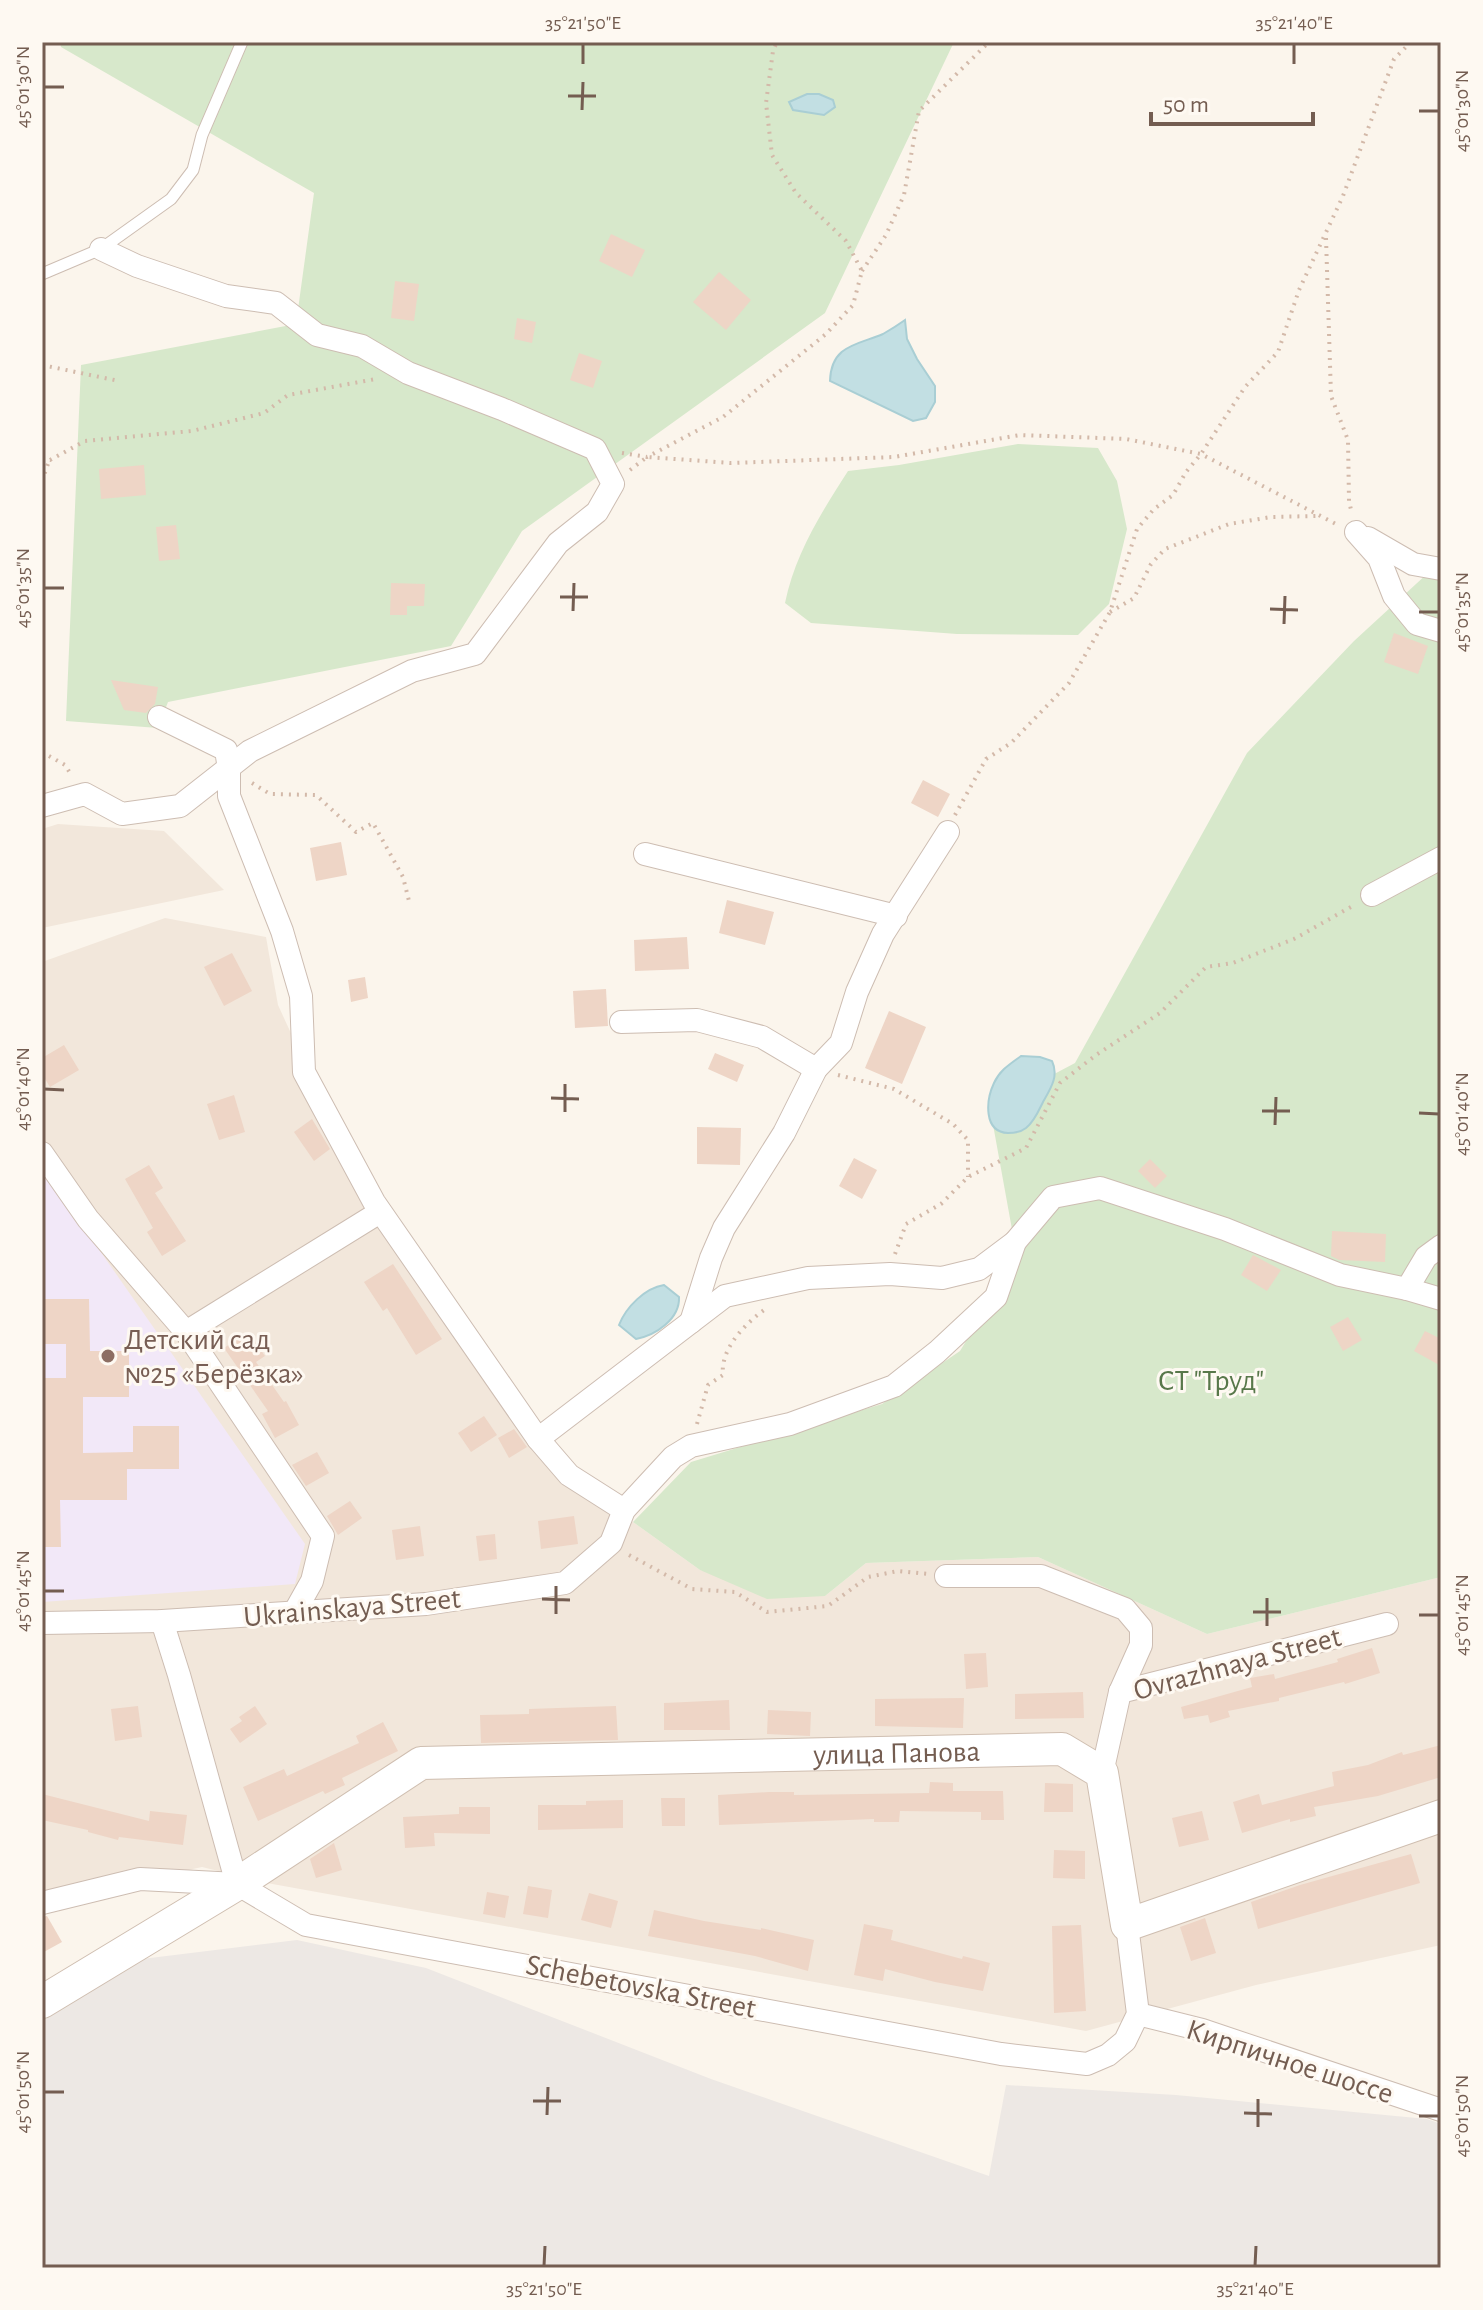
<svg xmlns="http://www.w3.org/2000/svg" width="1483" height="2310" viewBox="0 0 1483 2310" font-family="'Alegreya Sans',sans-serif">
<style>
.residential{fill:#f2e7db}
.industrial{fill:#ede8e4}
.education{fill:#f2e8f8}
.green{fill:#d7e8cb}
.water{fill:#c2dfe3;stroke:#a9ced4;stroke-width:2}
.building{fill:#eed5c6}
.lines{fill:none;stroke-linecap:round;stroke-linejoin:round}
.lane-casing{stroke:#cdbdb2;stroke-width:13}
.street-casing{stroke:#cdbdb2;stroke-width:24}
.secondary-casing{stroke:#cfbeb0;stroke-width:34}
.path{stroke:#d3b9a9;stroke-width:4;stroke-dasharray:2 6;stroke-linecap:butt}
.lane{stroke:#fff;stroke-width:11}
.street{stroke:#fff;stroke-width:22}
.secondary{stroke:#fff;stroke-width:32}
.ticks{fill:none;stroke:#745d51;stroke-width:3}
.education-dot{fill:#8d6e63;stroke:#fef9f2;stroke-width:3}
.labels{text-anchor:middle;stroke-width:6;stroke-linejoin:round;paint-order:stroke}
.education-label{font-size:30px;fill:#785e54;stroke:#fef9f2;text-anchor:start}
.park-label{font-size:30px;fill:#58784a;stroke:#fef9f2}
.street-label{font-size:30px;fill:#745d51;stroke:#fef9f2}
.neatline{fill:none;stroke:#745d51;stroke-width:3}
.ticks-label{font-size:20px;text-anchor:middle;fill:#745d51}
</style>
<rect width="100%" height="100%" fill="#fbf5ec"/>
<g class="residential">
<path d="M58,824L164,831L224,890L42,928V829Z"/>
<path d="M165,918L266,937L278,1005L361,1186L522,1424L606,1506L633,1522L700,1570L825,1596L866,1563L1038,1557L1207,1634L1441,1577V1945L1256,1985L1086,2031L267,1883L202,1867L42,1902V962Z"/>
</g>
<path class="industrial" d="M297,1940L426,1968L711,2079L989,2176L1006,2085L1176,2095L1427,2119L1441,2124V2268H42V2007L142,1959Z"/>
<path class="education" d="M42,1168L305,1544L295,1584L42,1602Z"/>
<g class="green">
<path d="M60,42H954L825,313L522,531L451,646L168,702L158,728L66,721L81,365L296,324L314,193L61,47Z"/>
<path d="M1018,444L1098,448L1117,481L1127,529L1109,604L1078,635L957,634L811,623L785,603C795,554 821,513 848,471L899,465Z"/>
<path d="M1441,561V1577L1207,1634L1038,1557L866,1563L825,1596L767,1599L700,1570L633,1522L691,1462L882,1404L960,1351L1017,1257L990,1108L1075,1063L1247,753L1354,641Z"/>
</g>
<g class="water">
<path d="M807,94H819L833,100L835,107L824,115L793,110L789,102Z"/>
<path d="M905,320L907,339L917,359L935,386V402L926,418L913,421L830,381C831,345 857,345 883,334C890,330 898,325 905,320Z"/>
<path d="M1021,1056L1040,1057L1052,1061C1059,1076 1051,1088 1043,1102C1039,1110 1034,1122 1026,1128C1021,1132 1014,1133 1008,1133C983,1132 986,1100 994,1083C1000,1070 1010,1064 1021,1056Z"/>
<path d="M664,1285L679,1297C680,1319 656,1335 636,1339L619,1325C626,1307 645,1288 664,1285Z"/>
</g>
<g class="building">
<path d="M611,234L645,250L632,277L599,261Z"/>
<path d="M719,272L751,300L726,330L693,302Z"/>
<path d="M395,281L419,284L414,321L391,318Z"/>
<path d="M517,318L536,322L532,343L514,339Z"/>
<path d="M579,353L602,361L593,388L570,380Z"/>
<path d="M144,465L146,495L101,499L99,469Z"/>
<path d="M176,525L180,559L159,561L156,527Z"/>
<path d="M391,583L425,584L424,606H407V615H390Z"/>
<path d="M1394,633L1428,646L1418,674L1384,662Z"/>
<path d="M111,680L158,687L155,704L146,713L124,710Z"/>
<path d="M923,780L950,794L938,817L911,803Z"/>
<path d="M341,842L347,875L316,881L310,848Z"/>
<path d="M727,900L774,912L765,945L719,933Z"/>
<path d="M687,937L689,969L635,971L634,940Z"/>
<path d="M232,953L252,991L224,1006L204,967Z"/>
<path d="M365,977L368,998L351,1002L348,980Z"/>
<path d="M606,989L608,1026L575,1028L573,991Z"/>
<path d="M889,1011L926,1027L902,1084L865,1068Z"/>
<path d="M64,1045L79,1070L50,1087L42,1074V1058Z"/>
<path d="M715,1053L744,1065L737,1082L708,1069Z"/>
<path d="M234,1095L245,1132L219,1140L207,1104Z"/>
<path d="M312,1119L330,1149L314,1161L294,1132Z"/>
<path d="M697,1127L741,1128L740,1165L697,1164Z"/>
<path d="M854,1158L877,1170L862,1199L839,1186Z"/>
<path d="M1150,1159L1167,1176L1155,1188L1138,1171Z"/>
<path d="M149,1165L163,1188L155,1193L186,1241L162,1256L147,1232L153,1228L125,1179Z"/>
<path d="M1332,1231L1386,1234L1385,1262L1339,1260L1331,1256Z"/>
<path d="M1253,1255L1281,1270L1267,1291L1241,1275Z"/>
<path d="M393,1264L442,1339L416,1355L387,1308L383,1311L364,1282Z"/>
<path d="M44,1299H89L90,1351H129V1397H83V1453L133,1452V1426H179V1469H127V1500H60L61,1547H42V1378H66V1344H44Z"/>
<path d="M1348,1317L1362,1340L1343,1351L1330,1327Z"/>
<path d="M1425,1331L1441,1339V1366L1414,1351Z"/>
<path d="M248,1332L265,1356L256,1362L284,1402L286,1401L299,1425L275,1438L262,1414L268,1411L224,1348Z"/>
<path d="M484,1416L497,1435L471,1452L458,1433Z"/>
<path d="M514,1429L527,1447L509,1458L498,1438Z"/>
<path d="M317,1452L329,1473L306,1486L292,1465Z"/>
<path d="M350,1501L362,1518L338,1535L327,1516Z"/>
<path d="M574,1516L578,1544L541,1549L538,1521Z"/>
<path d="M420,1526L424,1556L396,1560L392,1530Z"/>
<path d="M495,1534L497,1559L479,1561L476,1536Z"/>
<path d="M1372,1648L1380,1673L1345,1684L1344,1682L1279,1698V1701L1228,1711L1230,1717L1210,1723L1208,1715L1184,1719L1181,1707L1252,1687L1250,1678L1274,1674L1275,1679L1338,1662L1337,1659Z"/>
<path d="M986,1653L988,1687L966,1689L964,1654Z"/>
<path d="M1083,1692L1084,1718L1015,1719V1694Z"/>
<path d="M964,1698L963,1728L875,1726V1699Z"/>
<path d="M729,1700L730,1730H664V1703Z"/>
<path d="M138,1706L142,1737L115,1741L111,1709Z"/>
<path d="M255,1706L267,1724L240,1743L230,1729L242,1721L239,1717Z"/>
<path d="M616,1706L618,1740L481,1743L480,1715L529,1714V1709Z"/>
<path d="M768,1710L811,1712L810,1736L767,1734Z"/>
<path d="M383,1722L398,1751L342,1778L345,1785L325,1794L323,1791L258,1821L243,1787L284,1769L287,1776L359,1743L356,1736Z"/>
<path d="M1441,1745V1777L1378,1796L1314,1807L1316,1816L1290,1822V1819L1242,1833L1233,1802L1259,1794L1262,1805L1334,1786L1332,1772L1368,1765L1402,1752L1403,1755Z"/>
<path d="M930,1782L953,1783V1791H1003L1004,1820H981V1812L900,1811L899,1822H874V1819L719,1825L718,1795L769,1792H794V1795L929,1793Z"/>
<path d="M1045,1783L1073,1784V1812H1044Z"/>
<path d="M42,1794L149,1821L150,1811L187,1815L183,1845L119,1837L118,1840L88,1832V1830L42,1820Z"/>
<path d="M661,1798H685V1826H662Z"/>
<path d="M623,1800V1828L538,1830V1805H586V1801Z"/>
<path d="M459,1807H490V1834L434,1833L435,1846L405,1848L403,1817L459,1814Z"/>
<path d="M1202,1811L1209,1840L1179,1847L1172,1818Z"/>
<path d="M334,1843L342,1870L316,1878L310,1859Z"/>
<path d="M1054,1850L1085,1851V1879L1053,1878Z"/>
<path d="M1411,1854L1420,1883L1258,1929L1251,1902L1300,1885Z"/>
<path d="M528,1886L552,1890L548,1918L523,1914Z"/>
<path d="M487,1892L509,1896L505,1918L483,1914Z"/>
<path d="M589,1893L618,1901L611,1928L581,1920Z"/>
<path d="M654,1910L704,1921L761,1930V1928L814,1940L808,1971L755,1956L648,1936Z"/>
<path d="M47,1916L62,1942L42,1953V1917Z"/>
<path d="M1205,1918L1216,1953L1191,1961L1180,1927Z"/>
<path d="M864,1924L893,1930L891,1940L962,1959L963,1956L990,1963L983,1991L935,1982L885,1969L883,1981L854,1975Z"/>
<path d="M1081,1925L1086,2011L1054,2013L1052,1926Z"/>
</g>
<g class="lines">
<defs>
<path id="lane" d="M42,274L101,249L171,199L193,170L202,135L242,42"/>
<g id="street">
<path d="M1356,532L1379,558L1394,596L1417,624L1441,631"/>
<path d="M1368,538L1413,564L1441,569"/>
<path d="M159,717L226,750L229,769V796L282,931L301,996L304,1072L374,1202L538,1439L569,1475L624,1510"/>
<path d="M42,806L85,794L122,814L180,806L250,751L412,671L475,654L558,543L597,512L613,484L595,449L502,409L408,373L362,346L317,335L276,303L226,296L137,266L101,249"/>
<path d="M645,854L896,916"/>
<path d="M1372,895L1441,858"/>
<path d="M621,1022L697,1020L762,1037L816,1069"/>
<path d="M42,1153L88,1219L186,1332L323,1536L312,1581L294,1613"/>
<path d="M1407,1289L1441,1299"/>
<path d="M691,1322L711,1258L724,1228L784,1133L816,1069L841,1043L857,992L883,934L948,832"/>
<path d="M186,1332L380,1212"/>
<path d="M538,1439L725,1296L808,1278L890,1274L942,1278L979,1269L1015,1242"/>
<path d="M946,1576H1041L1125,1609L1141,1628V1645L1120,1692"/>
<path d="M162,1621L179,1675L237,1884"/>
<path d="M42,1623L162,1621L426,1604L565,1583L611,1543L624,1510L673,1457L691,1446L790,1424L894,1386L937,1352L996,1297L1015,1242L1053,1197L1100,1188L1225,1229L1340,1275L1407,1289L1426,1257L1441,1246"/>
<path d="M1102,1773L1120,1692L1387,1624"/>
<path d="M42,1903L140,1879L237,1884L306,1925L1001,2054L1087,2064L1108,2055L1125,2041L1138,2014L1127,1925"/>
<path d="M1138,2014L1202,2030L1441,2110"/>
</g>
<g id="secondary">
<path id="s1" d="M42,2002L237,1884L421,1763L1062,1749L1102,1773L1127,1925L1441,1816"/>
</g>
</defs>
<use href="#lane" class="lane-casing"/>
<use href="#street" class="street-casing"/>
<use href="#secondary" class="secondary-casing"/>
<g class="path">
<path d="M1326,238L1331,396L1348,440L1349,501L1352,514"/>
<path d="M862,271L886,235L904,195L919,111L989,42"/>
<path d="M42,365L119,381"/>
<path d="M622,453L647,457L723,417L826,334L853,305L862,271L846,241L796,193L772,155L766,103L773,51L777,42"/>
<path d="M42,459L50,460L85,441L192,431L264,413L288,395L376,379"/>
<path d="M630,470L647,457L731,463L894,457L1020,435L1126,439L1201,454L1336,524"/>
<path d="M42,481L49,461"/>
<path d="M1110,612L1134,598L1151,564L1165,549L1229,524L1271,517L1316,516"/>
<path d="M42,752L65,765L72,776"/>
<path d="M252,783L270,794L316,795L356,832L373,823L403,877L409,901"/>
<path d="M955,815L986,759L1011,743L1069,683L1110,612L1137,529L1154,509L1173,495L1186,472L1201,454L1245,387L1278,352L1299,290L1343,196L1394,59L1411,42"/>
<path d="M838,1075L894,1089L953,1124L968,1140V1177"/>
<path d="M895,1254L906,1224L941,1204L968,1177L1026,1148L1060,1083L1096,1055L1160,1013L1206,967L1233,963L1294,939L1356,904"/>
<path d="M697,1424L708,1385L723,1375C720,1349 745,1324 764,1310"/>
<path d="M629,1555L692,1589L735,1592L767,1612L828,1606L868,1577L898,1571L928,1574"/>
</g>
<use href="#lane" class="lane"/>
<use href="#street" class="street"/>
<use href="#secondary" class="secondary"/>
</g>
<path class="ticks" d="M583,64V44M1294,64V44M44,87H64M568,96H596M582,110L583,82M1419,111H1439M44,588H64M560,597H588M1270,609L1298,610M573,611L574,583M1419,612H1439M1284,624L1285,596M44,1089L64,1090M551,1098L579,1099M1262,1111H1290M565,1112V1084M1419,1113L1439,1114M1275,1125L1276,1097M44,1591H64M542,1599L570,1600M1253,1612H1281M556,1614V1586M1419,1615H1439M1267,1626V1598M44,2092H64M533,2101H561M1244,2113L1272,2114M547,2115L548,2087M1419,2116H1439M1258,2127V2099M544,2266L545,2246M1255,2266L1256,2246"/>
<circle class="education-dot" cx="108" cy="1356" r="8"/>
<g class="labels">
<g class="education-label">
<text x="124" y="1349">Детский сад<tspan x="124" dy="34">№25 «Берёзка»</tspan></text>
</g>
<g class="park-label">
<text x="1211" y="1390">СТ "Труд"</text>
</g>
<g class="street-label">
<text transform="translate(352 1607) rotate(-5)" y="10">Ukrainskaya Street</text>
<text transform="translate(1237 1663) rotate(-15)" y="10">Ovrazhnaya Street</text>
<text dy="10" stroke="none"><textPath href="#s1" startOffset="924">улица Панова</textPath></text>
<text transform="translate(641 1986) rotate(11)" y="10">Schebetovska Street</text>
<text transform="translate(1290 2061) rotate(18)" y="10">Кирпичное шоссе</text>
</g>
</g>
<rect width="1483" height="2310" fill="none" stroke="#fef9f2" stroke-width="88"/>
<path d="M1151 112v12h162v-12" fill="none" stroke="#745d51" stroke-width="4"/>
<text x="1163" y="112" font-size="24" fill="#745d51" stroke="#fef9f2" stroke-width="6" paint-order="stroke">50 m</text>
<rect x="44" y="44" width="1395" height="2222" class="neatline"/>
<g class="ticks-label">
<text x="583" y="29">35°21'50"E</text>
<text x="1294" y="29">35°21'40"E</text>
<text transform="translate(22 87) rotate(-90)" y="7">45°01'30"N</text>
<text transform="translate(1461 111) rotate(-90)" y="7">45°01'30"N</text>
<text transform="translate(22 588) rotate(-90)" y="7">45°01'35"N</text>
<text transform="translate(1461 612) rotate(-90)" y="7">45°01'35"N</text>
<text transform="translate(22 1089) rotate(-90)" y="7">45°01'40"N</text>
<text transform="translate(1461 1114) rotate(-90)" y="7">45°01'40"N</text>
<text transform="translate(22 1591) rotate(-90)" y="7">45°01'45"N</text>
<text transform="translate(1461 1615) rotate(-90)" y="7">45°01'45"N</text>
<text transform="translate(22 2092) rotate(-90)" y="7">45°01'50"N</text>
<text transform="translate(1461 2116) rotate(-90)" y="7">45°01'50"N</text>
<text x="544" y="2295">35°21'50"E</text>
<text x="1255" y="2295">35°21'40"E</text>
</g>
</svg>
